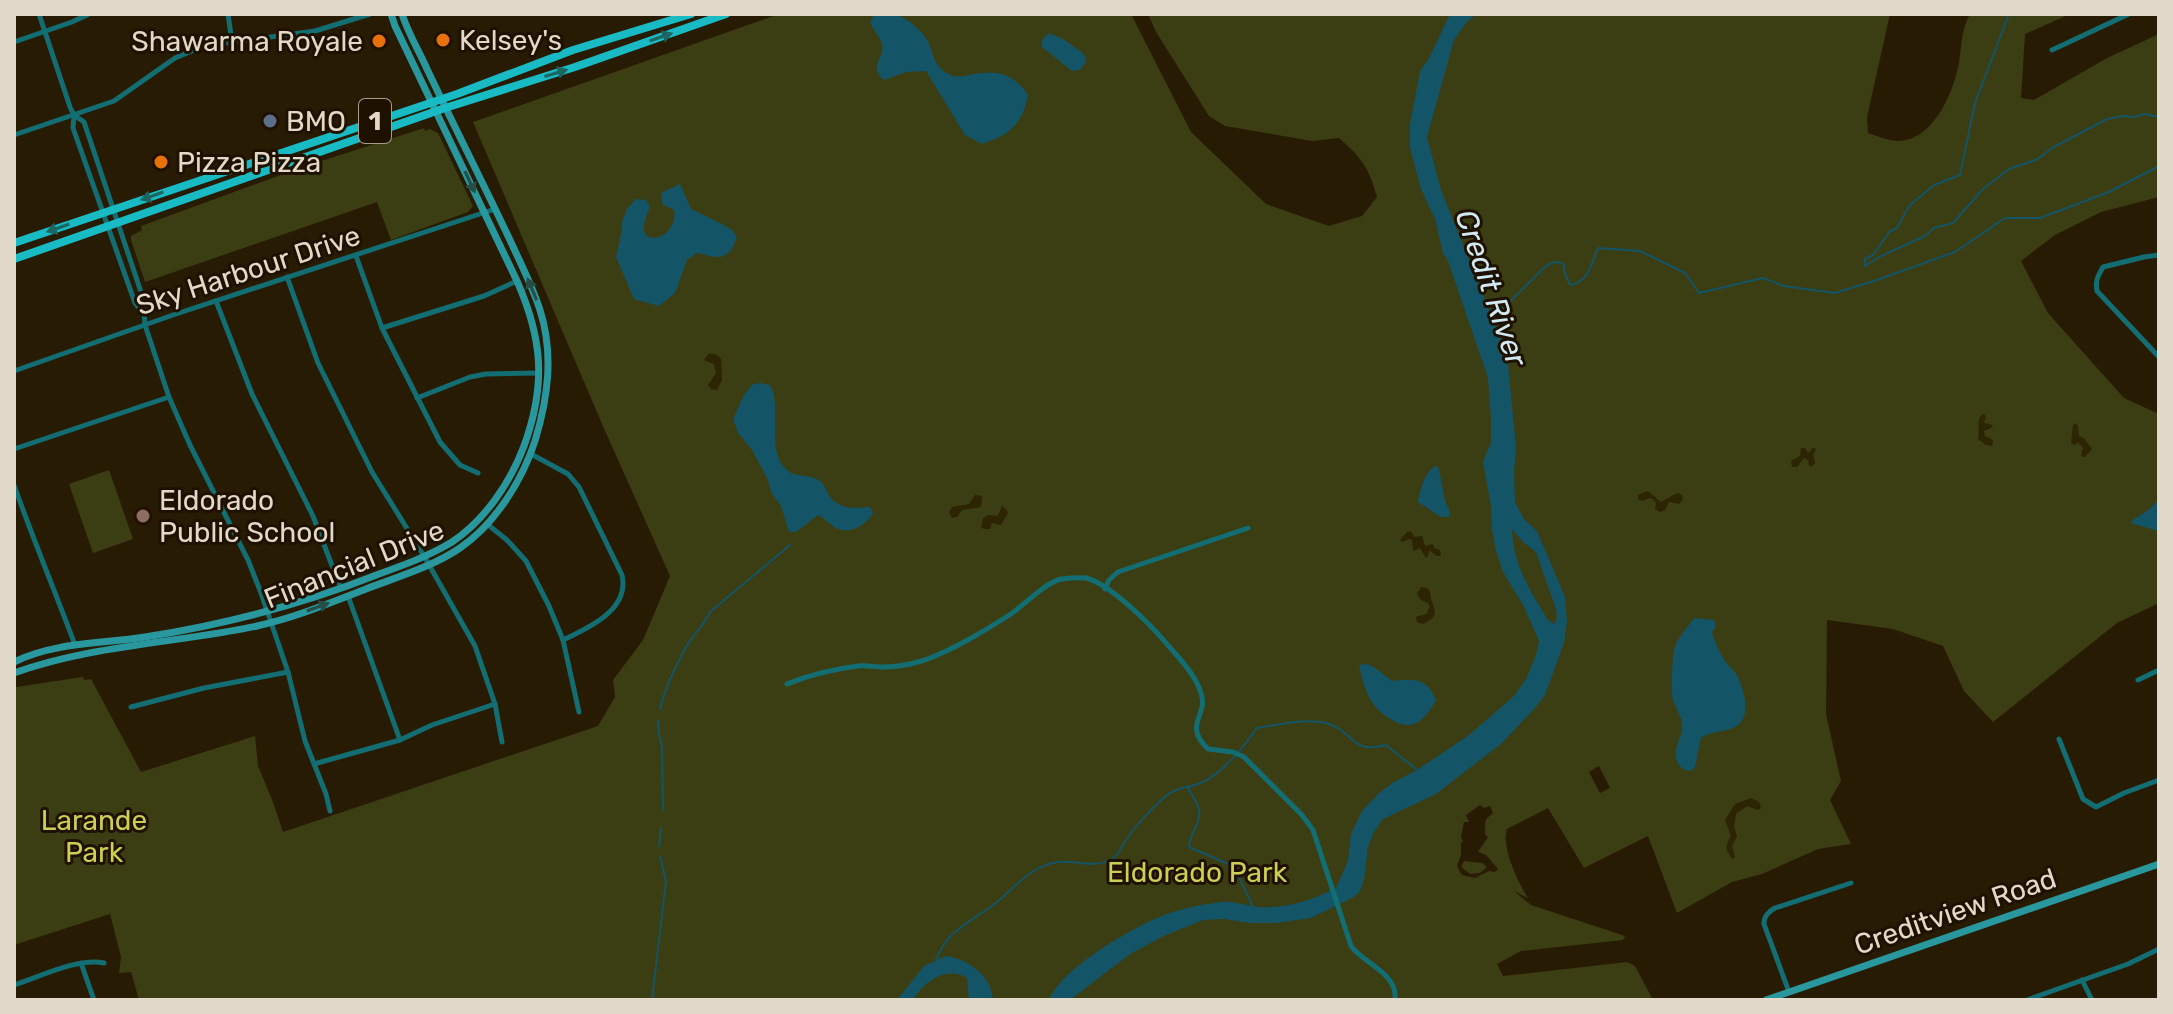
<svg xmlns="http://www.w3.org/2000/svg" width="2173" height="1014" viewBox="0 0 2173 1014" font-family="Rubik,sans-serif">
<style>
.green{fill:#3b3d12;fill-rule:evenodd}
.sand{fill:#2c2403}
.water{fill:#145467;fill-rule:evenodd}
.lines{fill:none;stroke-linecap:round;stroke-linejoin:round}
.stream{stroke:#145467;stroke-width:2}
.street{stroke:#126e73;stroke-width:5}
.secondary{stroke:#29989e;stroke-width:7}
.primary{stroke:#18bbc3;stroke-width:8}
.oneway{fill:#1c6662}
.oneway2{fill:#244e47}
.food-dot{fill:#e8710a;stroke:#1f1100;stroke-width:3}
.service-dot{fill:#5c6f8a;stroke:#1f1100;stroke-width:3}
.education-dot{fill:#8d6e63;stroke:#1f1100;stroke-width:3}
.labels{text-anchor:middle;stroke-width:6;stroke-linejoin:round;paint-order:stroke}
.shield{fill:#1f1100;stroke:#a89d8d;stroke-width:2}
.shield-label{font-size:26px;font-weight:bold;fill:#e2d9ca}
.poi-label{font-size:28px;fill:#e2d9ca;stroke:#1f1100;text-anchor:start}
.street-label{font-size:28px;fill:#e2d9ca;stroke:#1f1100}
.park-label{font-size:28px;fill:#cbcf53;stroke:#1f1100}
.water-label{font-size:30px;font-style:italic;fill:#d0e9f2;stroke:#1f1100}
</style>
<rect width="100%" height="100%" fill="#281b03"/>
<g class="green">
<path d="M779,14H1131L1191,132L1266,204L1329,226L1362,216L1377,197C1369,168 1362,158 1339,138L1312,141L1225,126L1209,116L1156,32L1148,14H1890L1867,117L1868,133C1877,136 1889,141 1899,141C1934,140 1954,91 1959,62C1962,44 1961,30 1970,14H2070L2025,34L2021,98L2034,100L2107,58L2159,34V197L2101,212L2055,235L2021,261L2048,313L2124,398L2159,414V603L2117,623L1993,722L1964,691L1943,646L1893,629L1827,620L1826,714L1841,781L1830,800L1851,844L1818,849L1762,874L1732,882L1677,913L1648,836L1584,868L1548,808L1507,829C1501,847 1518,882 1528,898L1514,891L1531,905L1625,936L1623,940L1521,951L1497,964L1503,976L1627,962L1635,966L1653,1000H139L131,972L119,973L121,957L110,914L14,945V689L16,687L83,677L84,680L91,679L141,772L255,736L258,766L273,802L283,832L598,726L615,697L613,680L643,640L670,576L602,424L473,122ZM1599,766L1610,788L1600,793L1589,772ZM1480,805L1484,808L1490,806L1493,813C1482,822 1486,820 1485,835L1488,837L1478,852L1486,855L1498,869L1495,872L1489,871L1475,878L1462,875L1457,866L1461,855V842H1463L1461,837L1464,822H1469L1466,815Z"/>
<path d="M424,128L425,131L430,129L438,133L473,206L468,212L391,240L377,202L145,282L131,240V236L142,230L141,226L300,168Z"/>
<path d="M109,470L133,539L93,553L69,484Z"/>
<path d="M1464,861L1482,863L1487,867L1480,873L1470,874L1461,867Z"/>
</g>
<g class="sand">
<path d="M709,353L717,355L721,359L722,380L717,390L711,389L708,385L716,373L714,364L704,360Z"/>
<path d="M1983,414L1986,416L1984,423L1993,425L1991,428L1984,431L1985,436L1993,440L1992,446L1986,445L1978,439C1981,430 1975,420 1983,414Z"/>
<path d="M2075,423L2078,426L2079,436L2084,438L2092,449L2085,457L2081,456L2083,448L2078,442L2075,445L2071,443L2073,425Z"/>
<path d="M1801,448H1805L1808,453L1813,448L1816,449L1813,455L1815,463L1812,466H1809L1808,460L1804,458L1797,467H1792L1791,461L1800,456Z"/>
<path d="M1648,491L1661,502L1677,493L1682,495L1683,499L1679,504L1669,502L1665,510L1660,512L1655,509L1656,503L1653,499L1649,498L1643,501L1638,499V495Z"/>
<path d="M975,495L982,496L981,507L962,510L957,517L952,518L949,512L952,507L969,504Z"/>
<path d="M1002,506L1007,510L1008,513L1001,525L992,523L990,529H984L981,527L983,518L989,515L998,516Z"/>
<path d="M1411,531L1414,537L1422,536L1425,546L1433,544L1434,548L1440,550L1441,556H1437L1429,550L1428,556L1426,558L1420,548L1413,551L1412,540L1409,539L1402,542L1400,540L1407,532Z"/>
<path d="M1421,587C1432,588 1429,592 1432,602C1437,615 1436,617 1423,624L1417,622L1416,617L1426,614L1430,607L1428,603L1421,600L1417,594Z"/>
<path d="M1751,798L1759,802L1761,808L1758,810L1747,806L1736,814L1734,826L1737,837L1732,846L1735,857L1732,859C1725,848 1725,846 1731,836L1725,820L1735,804Z"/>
</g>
<g class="water">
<path d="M874,14C880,14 887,13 893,14C907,17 925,32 930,46C934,58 937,70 951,75C960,79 971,74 981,73C1002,70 1017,78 1028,95C1022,125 1010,135 982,144L965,135L926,71L906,72L884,80C866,65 888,58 881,41C878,35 873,29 870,23Z"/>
<path d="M1450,14H1476L1465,24L1454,40L1427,137L1441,190L1507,354L1516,448L1514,472L1515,502L1524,519L1537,531L1565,597L1567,622L1564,643L1545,695L1536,707L1502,743L1436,794L1383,819L1374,832L1368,847L1364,880L1360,891L1354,897L1311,918L1276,923H1250L1224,919L1203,920L1164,936L1130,954L1070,1000H1049C1063,967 1134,926 1167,914C1184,908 1204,904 1222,902C1234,901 1247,906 1259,907C1285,909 1313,900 1336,888L1348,861L1351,834L1362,811L1379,793L1394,782L1417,770L1469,735L1514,696L1526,679L1536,655L1539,641L1523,605L1503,572L1496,551L1492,530L1491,506L1483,462L1491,442V418L1488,378L1448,261L1443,253L1435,219L1421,189L1410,148V124L1420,71L1429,58ZM1512,529L1523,542L1536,552L1556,609L1557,618L1554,624L1548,620C1530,591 1513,564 1512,529Z"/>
<path d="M1049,33L1063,39L1084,54L1086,62L1080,70L1072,71L1042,47V40Z"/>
<path d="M680,184L691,209L722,224L732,230L737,237C728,264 717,257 697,253L687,260L675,293L659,306L634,299L616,257L622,230V222L627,209L636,199L646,200L650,206C648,212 645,219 644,225C641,249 679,237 674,210L662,204L661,193Z"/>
<path d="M761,383L770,385C783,407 765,449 786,469C796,479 809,473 820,481C826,486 826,491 830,497C841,510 855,508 870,507L873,513C866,526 848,536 834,527C829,523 825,519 818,515L796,532H789L781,506L771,492L768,480L752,450L738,433L733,419L744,395L753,384Z"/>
<path d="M1435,466L1438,467L1439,470L1445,501L1450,511L1449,517H1441L1418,502C1420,490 1424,473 1435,466Z"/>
<path d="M2159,500V531L2133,524L2131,521L2147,511Z"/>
<path d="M1694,618L1714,620L1716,627L1712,632C1714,641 1720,653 1725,661C1728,666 1734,670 1737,675C1743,687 1751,712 1740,723C1729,734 1714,729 1701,738L1695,767L1691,771C1684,770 1679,768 1677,761C1673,749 1680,741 1682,730C1684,719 1676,710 1673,700C1671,693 1672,658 1674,650C1677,638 1687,628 1694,618Z"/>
<path d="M1367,664L1374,667L1392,681C1413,679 1427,677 1436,700C1427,716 1416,732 1396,722C1370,709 1365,692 1359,665Z"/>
<path d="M946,956C968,959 992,976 993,1000H969L967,978C947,965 923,982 913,1000H897L924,966Z"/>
</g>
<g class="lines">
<g class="stream">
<path d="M1865,265V259L1873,255L1889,232L1897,228L1909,206L1934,185L1960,175L1975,103L2009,14"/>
<path d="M1865,266L1881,256L1925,236L1934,228L1953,223L1983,189L2009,169L2038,159L2052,148L2107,119L2123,116L2134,117L2145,114L2159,117"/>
<path d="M1492,319L1545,267C1551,263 1557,259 1564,265V271L1570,285C1590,281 1591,264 1598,248L1640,251L1685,273L1699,293L1763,278L1784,286L1835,293L1874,281L1955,252L2005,218H2040L2109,192L2159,166"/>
<path d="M660,709C665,689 677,662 688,644C696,631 703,627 710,612L790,545"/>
<path d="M658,720L659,735L662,746L663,810"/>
<path d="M1187,786C1190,793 1198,802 1199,810C1202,822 1189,834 1189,847L1226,863L1236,871L1254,909"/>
<path d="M659,846L661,828"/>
<path d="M936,959C940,952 943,944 949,938C961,925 978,916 993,905C1013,890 1031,865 1058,862C1076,860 1094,869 1112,859C1119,855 1121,847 1126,840C1135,826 1154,806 1167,795C1176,788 1185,788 1195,785C1220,778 1243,748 1257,728C1279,725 1307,717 1329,724C1355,733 1351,754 1386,745L1417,770"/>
<path d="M652,1000L666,881L660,856"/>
</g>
<g class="street">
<path d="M39,14L70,107L74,115L84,122L143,298L145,325L169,397L190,445L248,560L261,593L288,672L305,741L326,794L330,811"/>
<path d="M228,14L232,42"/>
<path d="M14,42L72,22L89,14"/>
<path d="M2052,50L2129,14"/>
<path d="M74,115L73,128L135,303L143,313"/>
<path d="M14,135L114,101L175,58L204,46L315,31L370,14"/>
<path d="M2159,255L2144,257L2103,267C2098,276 2095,280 2097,291L2159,357"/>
<path d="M356,256L382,328L440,442L460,465L478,473"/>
<path d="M287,277L318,363L372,472L424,556L475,646L495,704L502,742"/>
<path d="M216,301L252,394L313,516L341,589"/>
<path d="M382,328L484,296L517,281"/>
<path d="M14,371L173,315L495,209"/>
<path d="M417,398L470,377L486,374L539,373"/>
<path d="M14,449L169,397"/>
<path d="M531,454L568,474L579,487L622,575C630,610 588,628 563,640"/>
<path d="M14,485C33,539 55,591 75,645"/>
<path d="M487,524L507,540L526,561L549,606L563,640L579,712"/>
<path d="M1105,589L1109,580L1118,572L1248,528"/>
<path d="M348,596L400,740"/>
<path d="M2138,680L2159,670"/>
<path d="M787,684C809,675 834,669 858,666C866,665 875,667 883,667C896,667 912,664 925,660C955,649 984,631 1011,614C1025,604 1045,583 1061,579C1069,578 1078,577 1086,578C1110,584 1150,624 1166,643C1179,658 1195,674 1201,693C1209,716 1182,724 1208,749L1233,752L1244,757L1302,815L1313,830L1351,946C1364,964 1398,973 1395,1000"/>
<path d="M131,707L204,688L288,672"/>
<path d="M2059,739L2083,799L2096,807L2124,793L2159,780"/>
<path d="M314,764L400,740L432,725L495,704"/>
<path d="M81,963L94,1000"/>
<path d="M2082,980L2092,1000"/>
<path d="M14,985C39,977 79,957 104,963"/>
<path d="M1789,992L1764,924C1764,916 1768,912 1775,908L1851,883"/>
<path d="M2027,1000L2128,964L2159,949"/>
</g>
<g class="secondary">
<path d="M14,662C55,642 101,644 145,637C228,624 301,605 379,574C404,565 429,556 452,542C485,520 510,483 524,446C546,385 543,340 517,281L395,26L391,14"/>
<path d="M14,673C92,645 176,643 257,626C294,618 330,603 366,589C397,577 432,567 460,548C495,524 522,481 535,441C548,398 554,354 540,310C532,285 520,262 509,238C482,181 454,126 427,69C419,51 408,33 402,14"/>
<path d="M1766,1000L2159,864"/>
</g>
<g class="primary">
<path d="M14,243L457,94L573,50L691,14"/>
<path d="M14,259L445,108L575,67L726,14"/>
</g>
</g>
<defs><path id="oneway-solid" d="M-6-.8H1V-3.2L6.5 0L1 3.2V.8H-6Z" transform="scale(2)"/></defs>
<g class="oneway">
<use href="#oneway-solid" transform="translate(661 37) rotate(-19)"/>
<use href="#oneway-solid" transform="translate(556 73) rotate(-17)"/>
<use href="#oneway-solid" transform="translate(152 196) rotate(161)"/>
<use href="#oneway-solid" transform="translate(58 228) rotate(161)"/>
</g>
<g class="oneway2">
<use href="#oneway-solid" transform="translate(470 182) rotate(65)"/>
<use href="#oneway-solid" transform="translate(532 289) rotate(-113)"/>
<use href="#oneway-solid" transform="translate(318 607) rotate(-20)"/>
</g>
<g class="food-dot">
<circle cx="443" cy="40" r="8"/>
<circle cx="379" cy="41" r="8"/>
<circle cx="161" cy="162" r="8"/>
</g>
<circle class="service-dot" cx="270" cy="121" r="8"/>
<circle class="education-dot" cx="143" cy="516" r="8"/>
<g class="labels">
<rect class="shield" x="359" y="99" width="32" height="44" rx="6"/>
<g class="shield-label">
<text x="375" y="130">1</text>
</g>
<g class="poi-label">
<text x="459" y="50">Kelsey's</text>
<text x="363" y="51" text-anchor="end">Shawarma Royale</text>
<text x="286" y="131">BMO</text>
<text x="177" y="172">Pizza Pizza</text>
<text x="159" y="510">Eldorado<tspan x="159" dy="32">Public School</tspan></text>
</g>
<g class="street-label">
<text transform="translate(248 270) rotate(-18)" y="10">Sky Harbour Drive</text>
<text transform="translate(354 564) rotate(-22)" y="10">Financial Drive</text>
<text transform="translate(1955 911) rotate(-19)" y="10">Creditview Road</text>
</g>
<g class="park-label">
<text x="94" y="830">Larande<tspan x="94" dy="32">Park</tspan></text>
<text x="1197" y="882">Eldorado Park</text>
</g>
<g class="water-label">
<text transform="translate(1491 288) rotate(71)" y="10">Credit River</text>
</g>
</g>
<rect width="2173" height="1014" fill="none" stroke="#e2d9ca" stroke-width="32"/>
</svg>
